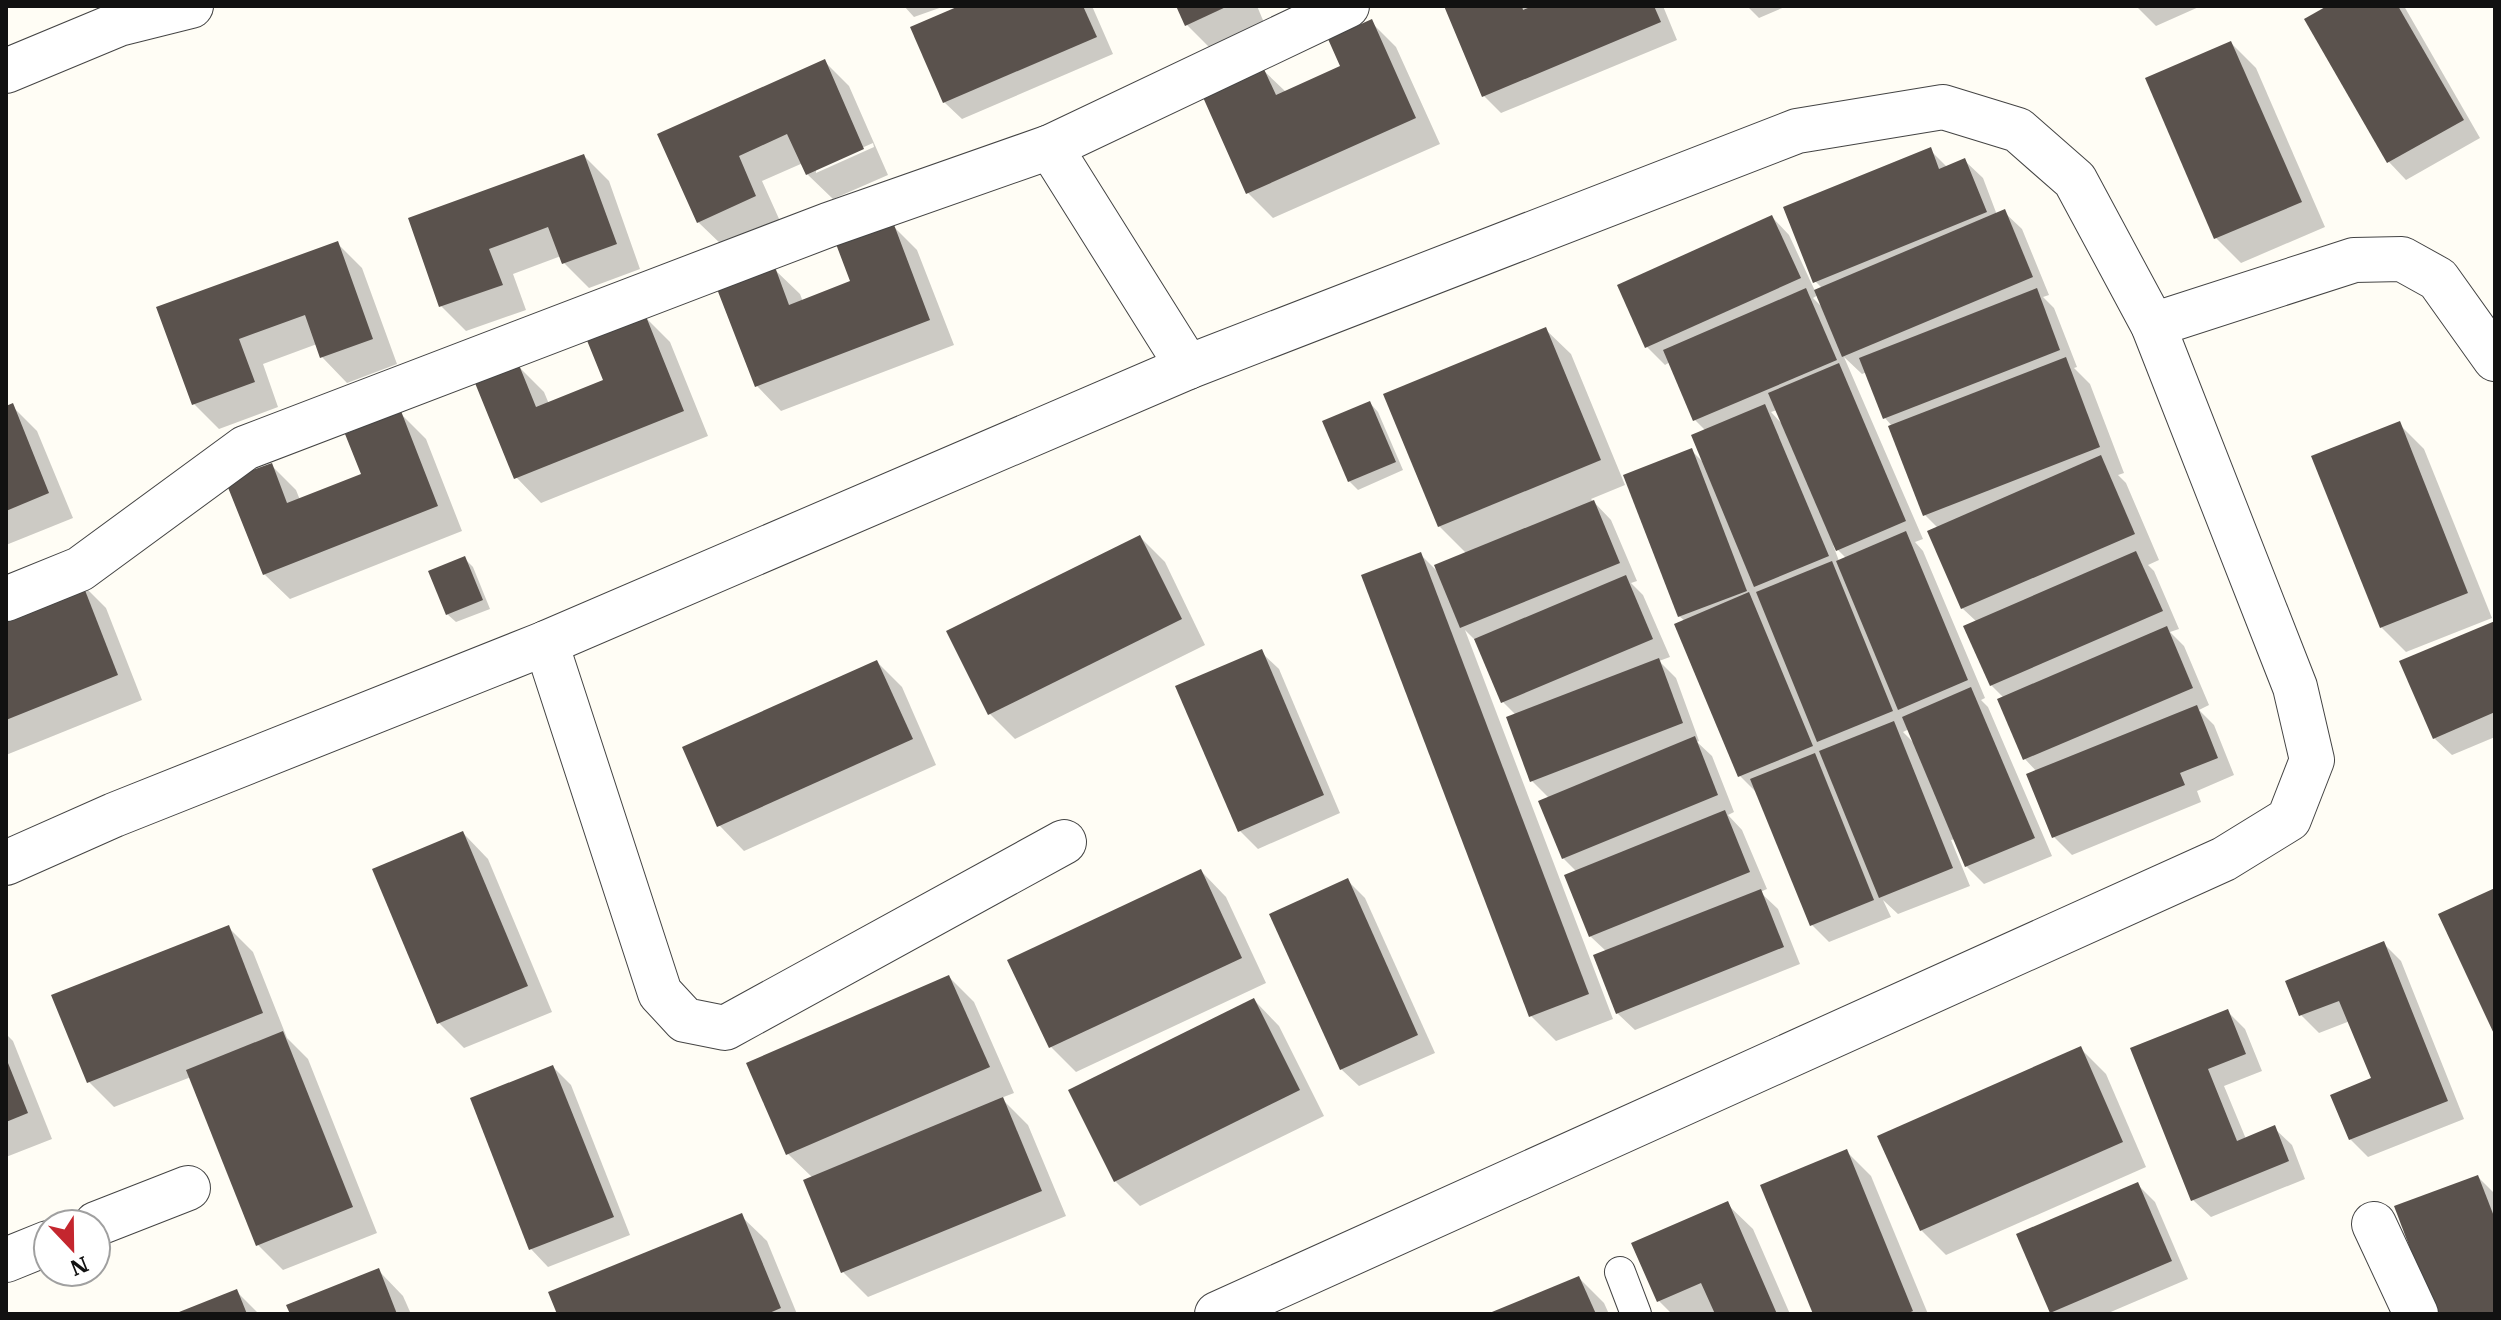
<svg xmlns="http://www.w3.org/2000/svg" width="2501" height="1320" viewBox="0 0 2501 1320" font-family="'IBM Plex Serif',serif">
<style>
.shadow{fill:#0003;fill-rule:evenodd}
.building{fill:#5a524d}
.lines{fill:none;stroke-linecap:round;stroke-linejoin:round}
.service-casing{stroke:#444;stroke-width:32}
.minor-casing{stroke:#444;stroke-width:46}
.service{stroke:#fff;stroke-width:30}
.minor{stroke:#fff;stroke-width:44}
</style>
<rect width="100%" height="100%" fill="#fffdf5"/>
<g class="shadow">
<path d="M904,6H945L914,17Z"/>
<path d="M964,6H1092L1113,54L962,119L944,102Z"/>
<path d="M1178,6H1257L1265,25L1212,50L1187,25Z"/>
<path d="M1447,6H1531L1532,9L1538,6H1663L1677,40L1501,113L1484,96Z"/>
<path d="M1747,6H1787L1759,18Z"/>
<path d="M2136,6H2201L2156,26Z"/>
<path d="M2331,6H2404L2480,138L2406,180L2389,162L2307,20Z"/>
<path d="M1371,22L1396,47L1440,144L1273,218L1248,193L1263,70L1286,92L1343,67Z"/>
<path d="M2231,43L2256,68L2325,227L2241,263L2216,238L2147,79Z"/>
<path d="M824,61L849,86L888,175L833,199L807,174L803,163L762,181L780,221L724,247L698,222L660,135ZM873,143L874,147L816,173V168Z"/>
<path d="M1930,150L1948,168L1965,161L1983,178L1997,215L2004,212L2022,229L2049,295L2043,297L2054,308L2077,367L2074,368L2090,384L2124,473L2118,475L2126,483L2159,560L2148,565L2154,571L2179,629L2170,632L2184,646L2209,705L2199,710L2214,725L2234,775L2197,791L2201,802L2072,855L2054,837L2037,772L2025,759L2004,698L1991,685L1977,622L1962,608L1938,528L1925,515L1892,426L1885,418L1867,372L1862,374L1844,357L1923,539L1915,542L1923,551L1985,698L1981,700L1988,707L2052,856L1984,884L1966,866L1955,839L1951,840L1970,886L1898,914L1883,900L1891,917L1829,942L1812,925L1758,794L1740,776L1685,621L1679,616L1692,451L1705,464L1706,431L1695,420L1670,362L1665,365L1647,347L1772,217L1789,235L1815,291L1822,288L1815,281ZM1818,295L1824,309L1813,298ZM1777,410L1784,426L1771,412ZM1833,545L1846,558L1839,561ZM1909,729L1916,745L1903,732Z"/>
<path d="M584,156L609,181L640,269L589,288L564,263L561,256L513,274L526,310L466,331L441,306L410,219Z"/>
<path d="M892,225L917,250L954,345L781,411L756,385L774,269L800,294L803,302L852,282Z"/>
<path d="M337,243L362,268L397,364L347,383L322,357L317,344L263,364L278,407L219,429L194,404L159,308Z"/>
<path d="M644,316L670,342L708,436L541,503L516,477L519,367L544,392L549,404L606,381Z"/>
<path d="M1545,329L1571,354L1625,485L1591,499L1611,520L1637,581L1631,583L1643,595L1670,657L1659,661L1676,678L1699,741L1697,742L1712,756L1734,812L1728,815L1742,830L1767,889L1760,892L1778,909L1800,964L1635,1030L1617,1013L1607,952L1590,936L1577,872L1563,858L1549,798L1532,781L1516,715L1503,702L1479,644L1465,630L1613,1019L1556,1041L1531,1016L1420,554L1440,574L1467,554L1439,526Z"/>
<path d="M1370,403L1378,412L1403,470L1358,490L1349,481Z"/>
<path d="M12,406L37,431L73,518L6,545V408Z"/>
<path d="M401,414L426,439L462,531L290,599L264,574L271,465L296,490L300,500L363,475Z"/>
<path d="M2399,424L2424,449L2492,618L2406,652L2381,627Z"/>
<path d="M1140,537L1165,562L1205,645L1015,739L990,714Z"/>
<path d="M464,558L473,567L490,609L456,622L447,614Z"/>
<path d="M81,583L106,608L142,700L6,755V612Z"/>
<path d="M2495,623V737L2452,755L2434,738Z"/>
<path d="M1261,652L1279,669L1340,813L1258,849L1240,831Z"/>
<path d="M877,662L902,687L936,765L744,851L719,825Z"/>
<path d="M463,833L488,859L552,1012L464,1048L439,1023Z"/>
<path d="M1201,871L1226,897L1266,983L1076,1072L1051,1047L1010,961Z"/>
<path d="M1347,880L1365,898L1435,1053L1359,1086L1341,1069Z"/>
<path d="M228,927L253,952L287,1038L308,1059L377,1233L283,1270L258,1245L191,1077L114,1107L89,1082Z"/>
<path d="M2384,944L2401,961L2464,1119L2368,1157L2350,1139L2373,1079L2350,1021L2319,1033L2301,1015Z"/>
<path d="M949,977L974,1002L1014,1093L1001,1098L1028,1125L1066,1216L868,1297L843,1272L813,1178L788,1154Z"/>
<path d="M1254,1000L1279,1026L1324,1116L1140,1206L1115,1181Z"/>
<path d="M2227,1011L2245,1029L2262,1071L2224,1086L2246,1139L2274,1128L2292,1145L2305,1179L2211,1217L2193,1200L2132,1049Z"/>
<path d="M6,1034L13,1041L52,1139L6,1157Z"/>
<path d="M2080,1048L2106,1074L2146,1167L1946,1255L1921,1230Z"/>
<path d="M553,1067L571,1085L630,1235L548,1267L531,1249Z"/>
<path d="M1846,1151L1871,1176L1928,1314H1815Z"/>
<path d="M2478,1177L2495,1194V1314Z"/>
<path d="M2137,1184L2155,1202L2188,1279L2106,1314H2053L2052,1312Z"/>
<path d="M1727,1204L1753,1229L1790,1314L1716,1312L1672,1314L1659,1301Z"/>
<path d="M741,1216L767,1241L797,1314H559Z"/>
<path d="M378,1270L403,1296L411,1314H292Z"/>
<path d="M1579,1278L1604,1303L1609,1314H1492Z"/>
<path d="M236,1291L259,1314H179Z"/>
</g>
<g class="building">
<path d="M959,6H1083L1097,37L943,103L910,27Z"/>
<path d="M1176,6H1228L1185,26Z"/>
<path d="M1444,6H1522L1523,10L1533,6H1654L1661,22L1482,97Z"/>
<path d="M2327,6H2398L2464,120L2387,163L2304,19Z"/>
<path d="M1372,19L1416,118L1246,194L1202,95L1263,67L1276,95L1340,66L1328,39Z"/>
<path d="M2231,41L2302,202L2214,239L2145,78Z"/>
<path d="M825,59L864,149L806,175L787,134L739,156L756,196L697,223L657,134Z"/>
<path d="M1931,147L1939,169L1965,158L1987,212L1813,283L1783,207Z"/>
<path d="M584,154L617,244L562,264L548,227L489,249L503,285L439,307L408,218Z"/>
<path d="M2005,209L2033,277L1842,357L1814,290Z"/>
<path d="M1772,215L1801,278L1645,348L1617,285Z"/>
<path d="M893,222L930,320L755,387L717,289L775,267L789,305L850,281L836,244Z"/>
<path d="M338,241L373,339L320,358L305,315L239,339L255,382L192,405L156,307Z"/>
<path d="M1806,288L1837,360L1693,421L1663,350Z"/>
<path d="M2037,288L2060,350L1883,419L1859,358Z"/>
<path d="M645,314L684,411L514,479L475,383L519,365L536,407L603,380L586,338Z"/>
<path d="M1546,327L1601,460L1438,527L1383,394Z"/>
<path d="M2066,357L2100,447L1923,516L1888,426Z"/>
<path d="M1839,363L1906,521L1836,551L1768,393Z"/>
<path d="M1370,401L1396,462L1348,482L1322,421Z"/>
<path d="M13,403L49,493L6,511V406Z"/>
<path d="M1765,404L1829,556L1754,587L1691,435Z"/>
<path d="M401,411L438,506L263,575L225,480L272,463L287,503L361,474L345,434Z"/>
<path d="M2400,421L2468,593L2380,628L2311,456Z"/>
<path d="M1692,448L1747,591L1678,617L1623,475Z"/>
<path d="M2101,455L2135,534L1961,609L1927,531Z"/>
<path d="M1594,500L1620,563L1460,628L1434,565Z"/>
<path d="M1906,531L1968,680L1898,710L1836,561Z"/>
<path d="M1140,535L1182,619L988,715L946,631Z"/>
<path d="M2136,551L2163,611L1990,686L1963,626Z"/>
<path d="M1421,552L1589,994L1529,1017L1361,575Z"/>
<path d="M465,556L483,600L446,615L428,571Z"/>
<path d="M1832,561L1893,711L1817,742L1756,592Z"/>
<path d="M1626,575L1653,639L1501,703L1474,639Z"/>
<path d="M81,580L118,675L6,720V610Z"/>
<path d="M1749,592L1813,746L1738,777L1674,624Z"/>
<path d="M2495,621V712L2433,739L2399,661Z"/>
<path d="M2167,626L2193,688L2023,760L1997,699Z"/>
<path d="M1262,649L1324,795L1238,832L1175,686Z"/>
<path d="M1659,658L1683,723L1530,782L1506,717Z"/>
<path d="M877,660L913,739L717,827L682,747Z"/>
<path d="M1971,687L2035,838L1965,867L1902,717Z"/>
<path d="M2197,705L2218,758L2180,773L2185,785L2052,838L2026,774Z"/>
<path d="M1894,721L1953,868L1879,898L1819,751Z"/>
<path d="M1695,736L1718,795L1562,859L1538,801Z"/>
<path d="M1815,753L1874,900L1810,926L1750,779Z"/>
<path d="M1725,810L1750,872L1589,937L1564,875Z"/>
<path d="M463,831L528,986L437,1024L372,869Z"/>
<path d="M1201,869L1242,958L1049,1048L1007,960Z"/>
<path d="M1348,878L1418,1035L1340,1070L1269,914Z"/>
<path d="M2495,888V1036L2438,914Z"/>
<path d="M1761,889L1784,947L1616,1014L1593,955Z"/>
<path d="M229,925L263,1013L87,1083L51,995Z"/>
<path d="M2384,941L2448,1101L2349,1140L2330,1095L2371,1078L2339,1001L2299,1016L2285,981Z"/>
<path d="M949,975L990,1067L786,1155L746,1063Z"/>
<path d="M1254,998L1300,1090L1114,1182L1068,1090Z"/>
<path d="M2228,1009L2246,1054L2208,1069L2237,1141L2275,1125L2289,1161L2191,1201L2130,1048Z"/>
<path d="M283,1031L353,1207L256,1246L186,1070Z"/>
<path d="M2081,1046L2123,1142L1920,1231L1877,1136Z"/>
<path d="M6,1058L28,1113L6,1122Z"/>
<path d="M553,1065L614,1217L529,1250L470,1098Z"/>
<path d="M1003,1097L1042,1191L841,1273L803,1180Z"/>
<path d="M1847,1149L1913,1311L1906,1314H1813L1760,1185Z"/>
<path d="M2478,1175L2495,1219V1314H2435L2394,1206Z"/>
<path d="M2138,1182L2172,1261L2050,1313L2016,1234Z"/>
<path d="M1728,1201L1777,1314H1715L1701,1283L1657,1302L1631,1243Z"/>
<path d="M742,1213L781,1308L767,1314H557L548,1292Z"/>
<path d="M379,1268L397,1314H290L286,1305Z"/>
<path d="M1579,1276L1596,1314H1487Z"/>
<path d="M237,1289L247,1314H174Z"/>
</g>
<g class="lines">
<defs>
<path id="service" d="M1620,1272L1636,1314"/>
<g id="minor">
<path d="M6,71L119,24L191,6"/>
<path d="M1050,147L1188,367"/>
<path d="M2153,325L2354,260L2402,259L2438,279L2495,359"/>
<path d="M6,599L80,569L245,448L828,225L1050,147L1347,6"/>
<path d="M546,643L660,993L685,1020L725,1028L1064,842"/>
<path d="M6,863L114,815L546,643L1188,367L1797,131L1943,107L2018,130L2075,180L2153,325L2295,687L2312,760L2289,819L2224,859L1217,1314"/>
<path d="M96,1224L188,1188"/>
<path d="M2374,1224L2416,1314"/>
<path d="M6,1260L48,1243"/>
</g>
</defs>
<use href="#service" class="service-casing"/>
<use href="#minor" class="minor-casing"/>
<use href="#service" class="service"/>
<use href="#minor" class="minor"/>
</g>
<rect width="2501" height="1320" fill="none" stroke="#111111" stroke-width="16"/>
<g transform="translate(72 1248) rotate(158)"><circle r="38" fill="#ffffff" stroke="#a0a0a0" stroke-width="2"/>
<path d="M0-6L14 30L0 20L-14 30Z" fill="#c4262e"/>
<text y="-12" font-size="22" font-weight="bold" text-anchor="middle" fill="#111111">N</text>
</g>
</svg>
